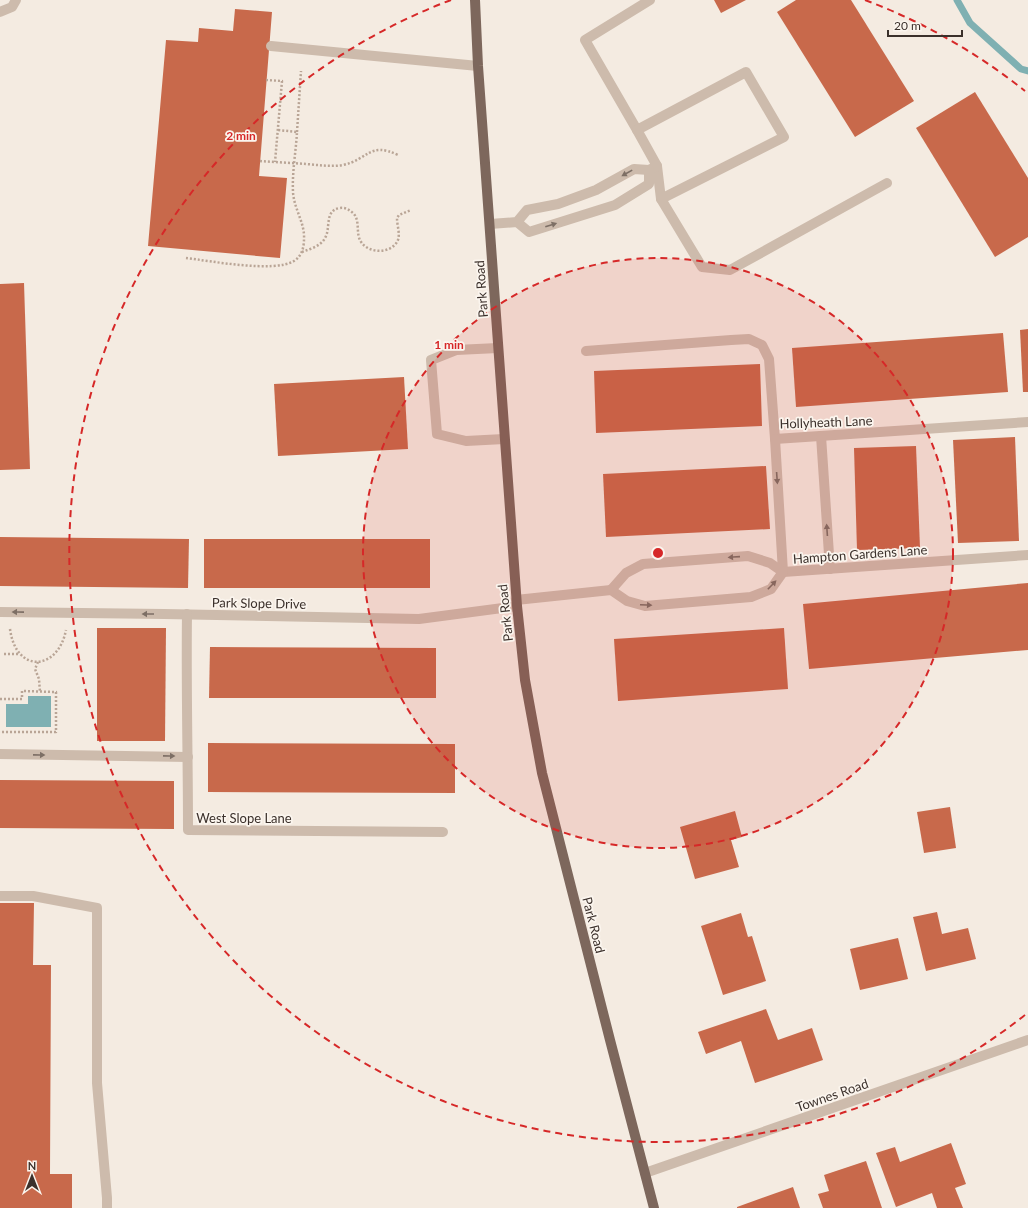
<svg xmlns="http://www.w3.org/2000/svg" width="1028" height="1208" viewBox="0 0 1028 1208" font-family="Lato,sans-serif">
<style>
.water{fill:#7fb0b2}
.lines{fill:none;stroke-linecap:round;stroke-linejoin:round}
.stream{stroke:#7fb0b2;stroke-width:7}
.building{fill:#c8694b}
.path{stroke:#b9a596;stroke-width:2.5;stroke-dasharray:2 2;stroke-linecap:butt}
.minor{stroke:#cdbbac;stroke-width:10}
.major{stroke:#7d675c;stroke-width:10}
.oneway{fill:#7d6f65}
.ring{fill:none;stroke:#d62828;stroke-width:2;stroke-dasharray:7 5}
.labels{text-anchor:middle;stroke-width:3.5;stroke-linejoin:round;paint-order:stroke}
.street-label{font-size:13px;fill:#3b302b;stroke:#fbf5ee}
.centre{fill:#d62828;stroke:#fbf5ee;stroke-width:2}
.ring-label{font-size:12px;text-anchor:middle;font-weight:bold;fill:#d62828;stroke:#fbf5ee;stroke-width:3.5;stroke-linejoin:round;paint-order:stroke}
</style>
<rect width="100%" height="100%" fill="#f4ebe1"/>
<path class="water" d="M28,696H51V727H6V704H28Z"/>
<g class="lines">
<path class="stream" d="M957,0L970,23L1021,69L1028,71"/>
</g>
<g class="building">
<path d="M714,0H746L721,13Z"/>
<path d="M796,0H851L914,101L855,137L777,12Z"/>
<path d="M235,9L272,12L259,176L287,178L280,258L148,246L166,40L198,42L199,28L233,31Z"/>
<path d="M975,92L1028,178V237L995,257L916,128Z"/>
<path d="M24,283L30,469L0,470V284Z"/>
<path d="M1028,329V392H1023L1020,330Z"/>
<path d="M1003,333L1008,392L796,407L792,348Z"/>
<path d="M760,364L762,426L596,433L594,371Z"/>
<path d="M404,377L408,449L278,456L274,384Z"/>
<path d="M1015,437L1019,541L958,543L953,440Z"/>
<path d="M916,446L920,548L857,550L854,448Z"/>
<path d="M766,466L770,529L606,537L603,474Z"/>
<path d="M0,537L189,539L188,588L0,586Z"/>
<rect x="204" y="539" width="226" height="49"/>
<path d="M1028,583V650L809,669L803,604Z"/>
<path d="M97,628H166L165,741H97Z"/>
<path d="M784,628L788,689L618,701L614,639Z"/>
<path d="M210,647L436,648V698H209Z"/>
<path d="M208,743L455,744V793L208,792Z"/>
<path d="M0,780L174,781V829L0,828Z"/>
<path d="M950,807L956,848L924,853L917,812Z"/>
<path d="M735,811L742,837L731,840L739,867L695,879L680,827Z"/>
<path d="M0,903H34L33,965H51L50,1174H72V1208H0Z"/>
<path d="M937,912L942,934L968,928L976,959L926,971L913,917Z"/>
<path d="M741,913L748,937L752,936L766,981L723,995L701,926Z"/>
<path d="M898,938L908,979L860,990L850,949Z"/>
<path d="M766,1009L778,1040L812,1028L823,1060L755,1083L741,1041L706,1054L698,1032Z"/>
<path d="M951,1143L966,1184L955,1188L963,1208H937L932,1193L896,1207L876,1153L895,1147L900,1162Z"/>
<path d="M866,1161L882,1208H823L818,1194L829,1191L824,1175Z"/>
<path d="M793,1187L800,1208H737V1207Z"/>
</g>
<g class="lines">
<g class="path">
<path d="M266,80L282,81L275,162"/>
<path d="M297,132L301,71"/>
<path d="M260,161C275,162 291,163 306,164C319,165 331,167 343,165C368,160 369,141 398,155"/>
<path d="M302,252C310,249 321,246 325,238C331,229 324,210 340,208C345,207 350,210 354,214C360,222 356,232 360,240C366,253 389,255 397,242C401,236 397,226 397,218L399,215L411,210"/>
<path d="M186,258C211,261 274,273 294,261C302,256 304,247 304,239C305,223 294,209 293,192C292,172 296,151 297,132L278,130"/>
<path d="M10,629C16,674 58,671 66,630"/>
<path d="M4,654H19"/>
<path d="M38,662L35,669L39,679L40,692"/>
<path d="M0,699H22V691L56,692V732H0"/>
</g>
<g class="minor">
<path d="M0,12L12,7L16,0"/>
<path d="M271,46L478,66"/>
<path d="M637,130L585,40L650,0"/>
<path d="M657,166L661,199L702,267L730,270L887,183"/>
<path d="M649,170L657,166L637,130L746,72L784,137L661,199"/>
<path d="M490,224L517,222L527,210L558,204L596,190L634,169L649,170V184L615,205L529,232L517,222"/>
<path d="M498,348L456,350L431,360L437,434L466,441L504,439"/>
<path d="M586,351L731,340L749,339L762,345L769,359L775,439L1028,422"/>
<path d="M821,436L830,569"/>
<path d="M775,439L783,572"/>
<path d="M783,572L1028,555"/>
<path d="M611,590L626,573L643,564L748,556L770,563L783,572"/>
<path d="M516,600L611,590L627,601L645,606L751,597L771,589L783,572"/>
<path d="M0,612L164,614L419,619L517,606"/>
<path d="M187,614C186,686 188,758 188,830L443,832"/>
<path d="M0,754L188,757"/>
<path d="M0,896H33L97,908V1083L107,1198V1208"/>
<path d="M645,1173L1028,1040"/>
</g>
<path class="major" d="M475,0L478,66L517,606L525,680L542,773L610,1040L654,1208"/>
</g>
<defs><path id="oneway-solid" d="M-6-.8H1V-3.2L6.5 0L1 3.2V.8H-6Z"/></defs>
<g class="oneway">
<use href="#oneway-solid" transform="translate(627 173) rotate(151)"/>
<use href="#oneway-solid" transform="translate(551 225) rotate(-18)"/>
<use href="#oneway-solid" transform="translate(777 478) rotate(86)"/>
<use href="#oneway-solid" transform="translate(827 530) rotate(-94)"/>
<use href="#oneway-solid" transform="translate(734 557) rotate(176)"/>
<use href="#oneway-solid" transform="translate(772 585) rotate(-46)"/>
<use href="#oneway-solid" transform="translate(646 605) rotate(3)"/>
<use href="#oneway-solid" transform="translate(18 612) rotate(-179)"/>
<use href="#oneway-solid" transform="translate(148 614) rotate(-180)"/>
<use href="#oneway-solid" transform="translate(39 755) rotate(1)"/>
<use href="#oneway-solid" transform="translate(169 756) rotate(1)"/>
</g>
<circle cx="658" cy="553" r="295" fill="#d62828" fill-opacity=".12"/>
<g class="ring">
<circle cx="658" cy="553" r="295"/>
<path d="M1025 1015A590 590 0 1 1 451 0M865 0A590 590 0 0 1 1025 91"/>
</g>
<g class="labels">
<g class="street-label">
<text transform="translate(481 289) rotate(-94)" y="5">Park Road</text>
<text transform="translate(826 422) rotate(-2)" y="5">Hollyheath Lane</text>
<text transform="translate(860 554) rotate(-4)" y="5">Hampton Gardens Lane</text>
<text transform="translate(259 603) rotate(1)" y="5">Park Slope Drive</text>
<text transform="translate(505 613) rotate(-96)" y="5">Park Road</text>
<text x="244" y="823">West Slope Lane</text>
<text transform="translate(594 925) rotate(76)" y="5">Park Road</text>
<text transform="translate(832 1095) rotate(-19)" y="5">Townes Road</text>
</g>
</g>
<circle cx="658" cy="553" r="6" class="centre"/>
<g class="ring-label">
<text x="241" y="140">2 min</text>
<text x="449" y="349">1 min</text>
</g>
<g transform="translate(32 1176)" stroke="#fbf5ee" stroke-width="3" paint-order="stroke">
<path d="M0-3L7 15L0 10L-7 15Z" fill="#3b302b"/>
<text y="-6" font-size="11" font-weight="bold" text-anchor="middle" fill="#3b302b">N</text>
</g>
<path d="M888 30v6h74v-6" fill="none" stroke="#3b302b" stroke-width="2"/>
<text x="894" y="30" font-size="12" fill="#3b302b" stroke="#fbf5ee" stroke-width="3" paint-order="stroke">20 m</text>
</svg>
